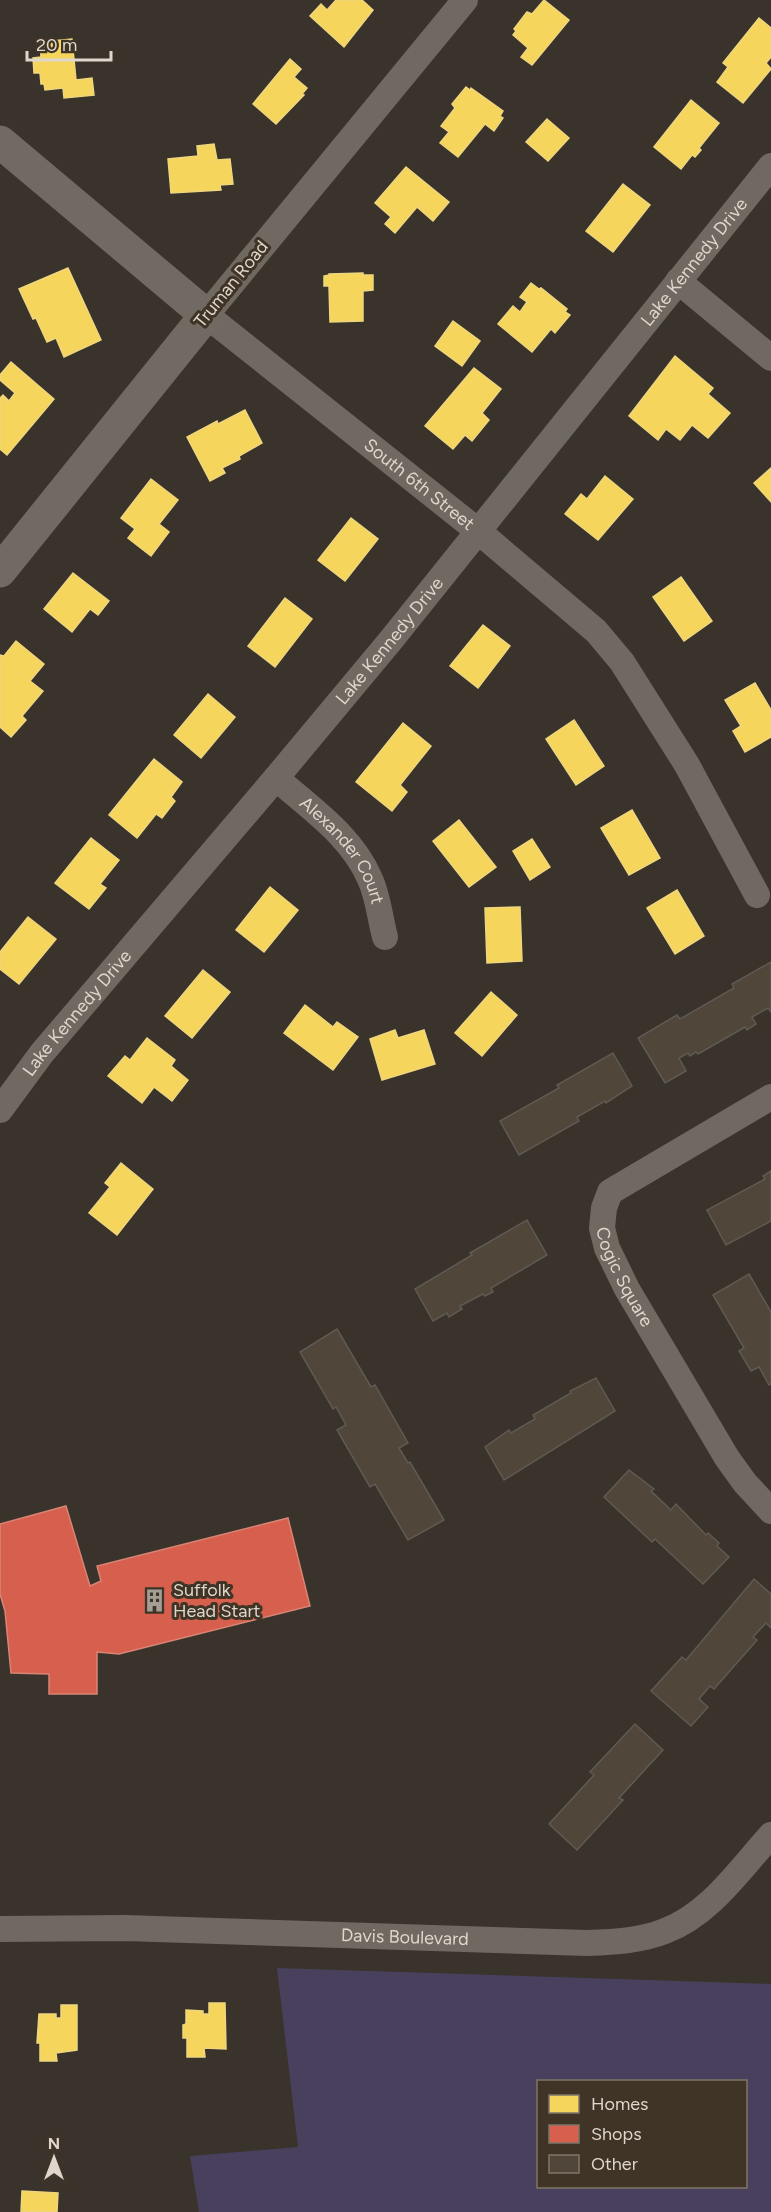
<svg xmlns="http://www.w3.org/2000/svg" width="771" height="2212" viewBox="0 0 771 2212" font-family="Figtree,sans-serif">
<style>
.green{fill:#49405d;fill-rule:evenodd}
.homes{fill:#f6d55c;stroke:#efd67e;stroke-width:1.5}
.shops{fill:#d6604d;stroke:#d98474;stroke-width:1.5}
.building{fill:#50473a;stroke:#5f5a53;stroke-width:1.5}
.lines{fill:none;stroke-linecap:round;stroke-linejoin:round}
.street{stroke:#6f6962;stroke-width:26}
.secondary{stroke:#716a62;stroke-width:33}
.labels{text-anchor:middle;stroke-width:6;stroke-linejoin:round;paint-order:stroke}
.street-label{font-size:18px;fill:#dfd7ce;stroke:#3f3425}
.poi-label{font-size:18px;fill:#dfd7ce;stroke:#3f3425;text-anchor:start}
</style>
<rect width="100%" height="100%" fill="#39332b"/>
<path class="green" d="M277,1968L771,1984V2212H199L190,2156L298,2147ZM538,2082H746V2186H538Z"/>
<g class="homes">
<path d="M336,0H362L373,10L344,47L310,16L321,4L327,10Z"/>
<path d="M544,0L569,20L532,65L521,57L528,48L513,35L516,31L514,29L527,12L532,14Z"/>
<path d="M759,18L771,28V57L766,63L771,69L743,103L717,82L728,67L723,63Z"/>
<path d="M72,39L76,80L92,78L94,95L64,98L63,88L45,90L44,84H41L40,73H34L33,58L41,57L40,42Z"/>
<path d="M290,59L301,69L294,77L307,88L302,94L304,95L276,124L253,104Z"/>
<path d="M466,87L470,90L471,88L503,111L500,116L503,118L494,131L485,124L458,157L440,143L449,132L441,126L455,108L452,104Z"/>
<path d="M691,100L719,123L699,148L701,150L695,157L692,155L681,169L654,147Z"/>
<path d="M547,119L569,138L548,161L526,142Z"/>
<path d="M214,144L217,160L230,159L233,184L220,185L221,190L171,193L168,159L198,156L197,146Z"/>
<path d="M406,167L449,202L433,221L417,207L395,233L385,224L391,217L375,203Z"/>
<path d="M623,184L650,205L613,252L586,231Z"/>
<path d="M68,268L101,340L64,357L56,338L47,342L36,318L33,319L19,289Z"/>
<path d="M363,273V275H373V290L363,291V321L330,322L329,286H324V276L329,275V274Z"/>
<path d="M531,283L539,289L541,288L567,309L565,312L570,315L555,333L551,329L532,352L498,324L513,306L520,312L527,302L520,297Z"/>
<path d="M453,321L480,341L462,366L435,346Z"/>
<path d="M675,356L713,388L708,394L730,413L708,438L692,425L680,440L666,429L658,440L629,416Z"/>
<path d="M11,362L54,399L7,455L0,449V398L3,395L9,401L15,393L0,380V375Z"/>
<path d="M474,368L501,389L482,413L489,420L472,441L465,435L453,449L425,426Z"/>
<path d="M245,410L262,443L239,456L240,459L222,468L225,473L210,481L187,437L217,421L218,424Z"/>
<path d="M771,468V502L754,483Z"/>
<path d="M605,476L633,499L598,540L565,514L581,494L587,499Z"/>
<path d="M151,479L178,500L159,524L169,532L151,556L128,538L135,529L121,518Z"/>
<path d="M351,518L378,539L345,581L318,560Z"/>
<path d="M73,573L109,601L98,615L90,609L72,632L44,609Z"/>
<path d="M681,577L712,621L684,641L653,597Z"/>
<path d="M285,598L312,619L275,667L248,646Z"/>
<path d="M483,625L510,646L478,688L450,666Z"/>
<path d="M16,641L44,664L30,681L43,691L22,716L26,720L11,737L0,727V655L4,656Z"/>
<path d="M755,683L771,710V737L745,752L733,731L741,726L725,700Z"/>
<path d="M208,694L235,717L201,758L174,735Z"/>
<path d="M574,720L604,766L576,785L546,739Z"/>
<path d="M403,723L431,746L400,785L407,792L392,811L356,782Z"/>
<path d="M154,759L182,782L171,797L175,801L162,818L156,814L137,838L109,815Z"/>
<path d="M632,810L660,858L629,875L601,828Z"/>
<path d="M459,820L496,867L469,887L433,841Z"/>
<path d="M91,838L119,860L100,884L106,888L89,909L55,883Z"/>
<path d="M532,839L550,867L530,880L513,851Z"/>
<path d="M270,887L298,910L264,952L236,930Z"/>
<path d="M677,890L704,936L675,954L647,908Z"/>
<path d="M520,907L522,961L487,963L485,908Z"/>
<path d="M28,917L56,939L19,984L0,969V952Z"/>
<path d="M203,970L230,992L192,1038L165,1016Z"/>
<path d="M491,992L517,1015L482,1056L455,1033Z"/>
<path d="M305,1005L333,1027L337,1022L358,1037L333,1070L284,1033Z"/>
<path d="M395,1030L398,1038L424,1030L435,1064L382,1080L370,1039Z"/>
<path d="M147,1038L175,1060L171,1066L188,1080L172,1101L154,1087L142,1103L108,1076L125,1056L130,1060Z"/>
<path d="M121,1163L153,1189L117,1235L89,1213L110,1187L105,1183Z"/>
<path d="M209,2003H225L226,2049L204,2048L205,2057H187V2038H183V2025L186,2024V2010L203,2011V2014H209Z"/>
<path d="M61,2005H77V2050L56,2053L57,2061H40V2043H37L39,2014H56V2018H61Z"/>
<path d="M22,2191L58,2193L57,2212H21Z"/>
</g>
<path class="shops" d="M66,1506L90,1586L101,1581L97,1566L288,1518L310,1606L119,1654L97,1652V1694H49V1674L11,1673L5,1611L0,1594V1524Z"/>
<g class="building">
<path d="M771,962V1012L768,1008L752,1017L756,1024L747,1030L745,1027L698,1054L696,1052L690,1056L688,1053L679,1058L686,1071L665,1083L638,1038L677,1015L680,1019L734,988L732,984Z"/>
<path d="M613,1053L632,1086L606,1103L605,1101L577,1117L579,1121L519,1155L500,1121L559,1088L557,1085Z"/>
<path d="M771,1171V1221L726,1245L707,1210L765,1179L763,1176Z"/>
<path d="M527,1220L547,1255L491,1288L493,1292L485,1296L483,1294L460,1306L462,1309L449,1317L447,1313L433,1321L415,1289L472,1255L470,1253Z"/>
<path d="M749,1274L771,1312V1384L769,1385L759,1367L751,1371L739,1351L744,1348L713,1295Z"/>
<path d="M337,1329L371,1387L375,1385L408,1443L399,1448L408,1463L410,1462L444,1520L408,1540L375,1484L370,1487L337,1430L346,1425L336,1407L333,1409L300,1352Z"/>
<path d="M596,1378L615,1411L504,1480L485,1447L509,1430L511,1433L535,1419L533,1415L571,1393L570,1391Z"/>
<path d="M629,1470L654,1489L651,1491L671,1510L676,1504L706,1535L708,1533L719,1543L717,1546L729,1557L703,1584L655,1539L652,1542L604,1497Z"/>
<path d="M754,1579L771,1594V1628L766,1623L753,1637L757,1640L714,1689L710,1686L699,1699L708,1707L691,1726L651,1691L682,1657L686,1660Z"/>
<path d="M635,1724L663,1750L619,1798L623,1800L577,1850L549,1824L594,1775L590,1772Z"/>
</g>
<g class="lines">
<g class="street">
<path id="s1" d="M465,0L206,315L478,531L596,631L622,662L687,765L757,895"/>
<path d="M678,281L771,358"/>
<path id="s2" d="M276,778C310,808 352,836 370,879C378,896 380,918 385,937"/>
<path id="s3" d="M771,1097L610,1192L604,1208L602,1228L607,1248L627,1289L727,1458L745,1483L771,1511"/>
<path id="s4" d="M0,1110L42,1053L276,778L391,640L771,166"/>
<path id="s5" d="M0,1929L125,1928L587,1943C614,1942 640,1941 665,1931C710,1914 740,1869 771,1835"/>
</g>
<path class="secondary" d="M0,142L206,315L0,571"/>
</g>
<defs>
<symbol id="building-bare" viewBox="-9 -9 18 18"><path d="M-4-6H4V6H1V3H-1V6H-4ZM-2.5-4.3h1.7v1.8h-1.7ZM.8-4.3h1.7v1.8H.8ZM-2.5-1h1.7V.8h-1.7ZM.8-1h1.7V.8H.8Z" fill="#a59e95" stroke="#3f3425" stroke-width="2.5" paint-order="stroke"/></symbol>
</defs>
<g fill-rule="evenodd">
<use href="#building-bare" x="138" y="1584" width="33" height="33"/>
</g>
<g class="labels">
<g class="street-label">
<text dy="6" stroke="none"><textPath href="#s4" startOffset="1096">Lake Kennedy Drive</textPath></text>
<text transform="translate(231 284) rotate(-51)" y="6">Truman Road</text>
<text dy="6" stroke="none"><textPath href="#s1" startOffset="680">South 6th Street</textPath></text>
<text dy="6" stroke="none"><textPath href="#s4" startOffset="610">Lake Kennedy Drive</textPath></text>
<text dy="6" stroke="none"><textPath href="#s2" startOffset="100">Alexander Court</textPath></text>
<text dy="6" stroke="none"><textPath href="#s4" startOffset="124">Lake Kennedy Drive</textPath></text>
<text dy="6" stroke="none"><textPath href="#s3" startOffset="278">Cogic Square</textPath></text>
<text dy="6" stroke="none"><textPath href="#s5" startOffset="405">Davis Boulevard</textPath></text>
</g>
<g class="poi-label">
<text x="173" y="1596">Suffolk<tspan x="173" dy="21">Head Start</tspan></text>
</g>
</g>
<rect x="537" y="2080" width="210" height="108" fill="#3f3425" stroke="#7f7569" stroke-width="1.5"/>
<rect x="549" y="2095" width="30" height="18" fill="#f6d55c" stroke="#7f7569" stroke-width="1.5"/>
<text x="591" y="2110" font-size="18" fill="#dfd7ce">Homes</text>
<rect x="549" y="2125" width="30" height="18" fill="#d6604d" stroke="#7f7569" stroke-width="1.5"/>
<text x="591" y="2140" font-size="18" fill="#dfd7ce">Shops</text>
<rect x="549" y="2155" width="30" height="18" fill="#50473a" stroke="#7f7569" stroke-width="1.5"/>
<text x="591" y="2170" font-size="18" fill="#dfd7ce">Other</text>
<g transform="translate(54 2158)" stroke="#3f3425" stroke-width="4.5" paint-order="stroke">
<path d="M0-4.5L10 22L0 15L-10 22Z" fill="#dfd7ce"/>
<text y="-9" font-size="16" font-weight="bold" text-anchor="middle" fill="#dfd7ce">N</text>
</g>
<path d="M27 51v9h84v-9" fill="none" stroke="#dfd7ce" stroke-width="3"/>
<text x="36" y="51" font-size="18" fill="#dfd7ce" stroke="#3f3425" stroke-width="4.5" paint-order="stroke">20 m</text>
</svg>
